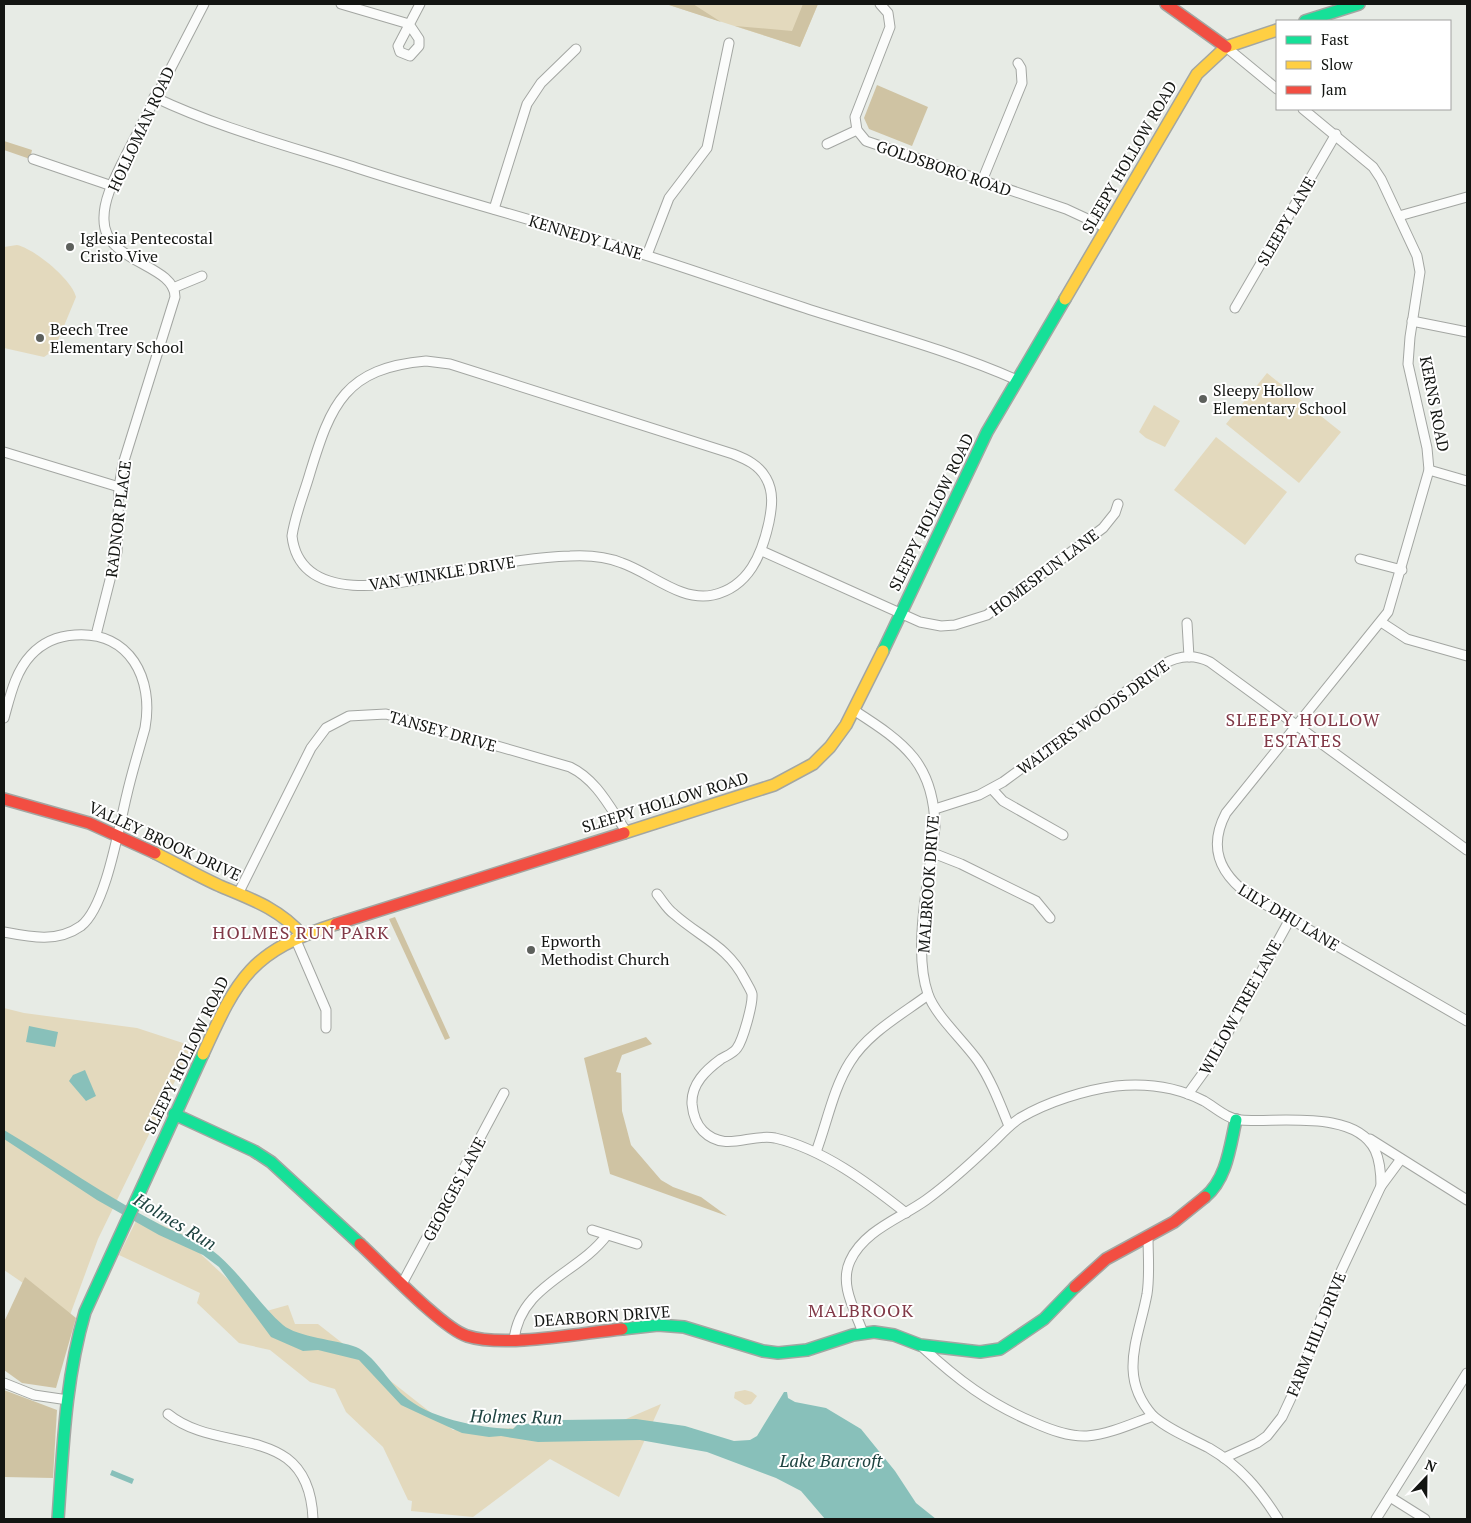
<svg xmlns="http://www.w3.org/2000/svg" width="1471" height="1523" viewBox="0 0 1471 1523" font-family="'PT Serif',serif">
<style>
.green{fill:#e3d9bd}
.forest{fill:#cfc3a3}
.water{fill:#88c0ba}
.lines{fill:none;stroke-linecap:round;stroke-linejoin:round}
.street-casing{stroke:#a3a6a2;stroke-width:11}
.fast-casing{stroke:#a3a6a2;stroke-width:14}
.slow-casing{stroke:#a3a6a2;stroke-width:14}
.jam-casing{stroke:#a3a6a2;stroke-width:14}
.street{stroke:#fbfcfb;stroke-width:9}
.fast{stroke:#16e098;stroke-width:11}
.slow{stroke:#ffcf43;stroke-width:11}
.jam{stroke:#f24e42;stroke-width:11}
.poi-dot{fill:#5d605c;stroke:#fff;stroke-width:2}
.labels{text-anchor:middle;stroke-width:4;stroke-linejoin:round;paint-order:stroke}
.street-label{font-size:16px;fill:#131512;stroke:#fff}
.poi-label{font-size:16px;fill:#131512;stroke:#fff;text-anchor:start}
.neighbourhood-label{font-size:18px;letter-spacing:1px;fill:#813947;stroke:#fff}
.water-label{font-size:18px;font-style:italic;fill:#1e4340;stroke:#fff}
</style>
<rect width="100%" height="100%" fill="#e7ebe5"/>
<g class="green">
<path d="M666,4H818L800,47Z"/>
<path d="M17,245C35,249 72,280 76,297L54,350L44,357L4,348V247Z"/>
<path d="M1267,373L1341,432L1299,483L1226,424Z"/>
<path d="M1154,405L1180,421L1165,447L1146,438L1139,432Z"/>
<path d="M1216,437L1287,492L1245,545L1174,490Z"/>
<path d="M4,1008L24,1013L137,1028L192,1046L98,1239L70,1315L4,1270Z"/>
<path d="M139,1215L194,1239L191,1245L263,1312L288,1305L295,1324H318L453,1430L612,1425L661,1404L619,1497L550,1459L473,1517L411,1511L412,1501L408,1500L383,1447L346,1412L335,1389L310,1382L270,1350L239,1343L197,1303L200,1293L119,1255Z"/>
<path d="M745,1390L752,1392L757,1396L751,1404L745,1405L734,1398L735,1392Z"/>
</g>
<g class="forest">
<path d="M665,4H693L721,22L669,5Z"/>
<path d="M803,4H818L800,47L735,26L792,31Z"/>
<path d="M877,85L928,107L912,146L869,129L864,118Z"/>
<path d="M4,141L32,150L30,159L4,150Z"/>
<path d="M395,917L450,1038L445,1040L389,919Z"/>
<path d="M646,1037L652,1044L622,1055L616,1072L621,1073L622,1111L631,1145L661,1180L673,1187L701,1197L727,1216L610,1174L584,1058Z"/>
<path d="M25,1277L76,1318L56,1388L22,1383L4,1370V1322Z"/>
<path d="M4,1390L57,1410L53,1478L4,1477Z"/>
</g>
<g class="water">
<path d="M29,1026L58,1032L55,1047L26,1042Z"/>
<path d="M85,1070L96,1096L86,1101L69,1081L73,1075Z"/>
<path d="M4,1130C56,1161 106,1196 159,1224C177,1234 197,1238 213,1251C240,1272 258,1303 283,1325C297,1337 338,1340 356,1347C373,1354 389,1382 403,1395C429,1419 480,1428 513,1429L517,1425L561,1420L636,1419L685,1426L734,1441L750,1440L757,1436L784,1392H787L788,1398L795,1402L826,1408L861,1429L895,1471L916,1503L936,1519H825L801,1491L776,1478L707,1452L640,1440L538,1442L501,1436L489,1437L462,1433L431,1419L401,1405L359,1360L318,1350L303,1351L271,1337L219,1267L203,1255L159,1235L97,1200L4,1139Z"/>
<path d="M112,1470L134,1479L132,1484L110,1475Z"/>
</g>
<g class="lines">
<defs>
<g id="street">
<path d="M341,4L409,24"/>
<path d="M880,4L888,13L890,27L855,117L857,130L866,141L1066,209L1107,228"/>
<path d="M409,24L419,39V46L410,56L400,52L398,46L420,4"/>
<path d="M1226,47L1277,89"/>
<path d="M154,97C219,128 289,146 357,168C452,199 550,224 645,255C699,272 752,291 805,308C876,331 949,350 1017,380"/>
<path d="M1303,109L1373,167L1381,179L1417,256L1420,272L1410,337L1408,364L1427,448L1429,470L1388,612L1226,813C1208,847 1219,873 1249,895L1467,1021"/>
<path d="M827,144L857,130"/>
<path d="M33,159L112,186"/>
<path d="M982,181L1022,83L1021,68L1018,63"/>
<path d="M494,209L527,104L541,83L576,49"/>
<path d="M1399,216L1467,197"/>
<path d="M647,255L669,198L707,148L729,43"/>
<path d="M173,288L202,276"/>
<path d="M1235,308L1336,134"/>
<path d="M1412,321L1467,332"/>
<path d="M426,361L450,364L733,454C746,459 759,465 766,478C774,492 772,507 769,522C762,554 749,587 713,595C681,602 651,573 622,563C605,556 588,555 570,556C536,557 503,563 469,569C421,578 301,615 292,536C295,515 304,494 310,473C331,404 345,368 426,361Z"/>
<path d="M4,452L119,487"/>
<path d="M1429,470L1467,481"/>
<path d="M762,551L920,622L941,626L955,625L987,615L1103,528L1115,513L1118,504"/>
<path d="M1360,559L1402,570"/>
<path d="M1381,622L1407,639L1467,656"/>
<path d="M1187,623L1189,657"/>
<path d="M96,635L117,552L119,487L123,464L175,297C175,264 104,263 104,220C103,198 117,174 126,155L204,4"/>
<path d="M855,711C905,743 934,764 935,827C930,874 912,949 928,994C935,1015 964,1041 978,1061C991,1080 1000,1104 1009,1126"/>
<path d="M4,718C10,697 15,672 31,655C43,642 58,636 75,635C130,631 154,679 145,728C139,750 132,772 127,794C119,826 106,907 81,926C57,943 30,937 4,932"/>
<path d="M992,789L1003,801L1063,835"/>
<path d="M935,809L979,795L1003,782L1162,665C1177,656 1194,654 1210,662L1467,850"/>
<path d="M933,853L961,864L1036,901L1050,918"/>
<path d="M239,892L311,748L326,728L349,716L386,714L570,767C597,780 610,808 626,831"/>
<path d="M657,894C662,900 667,909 674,914C701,938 728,946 745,980C747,984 751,990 752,994C753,1004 743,1040 737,1048C734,1053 726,1056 721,1059C706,1070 691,1084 692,1104C693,1114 696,1124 703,1131C725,1153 750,1133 775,1138C823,1149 868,1183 906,1213"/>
<path d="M295,938L326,1010V1028"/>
<path d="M1188,1094L1214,1058L1290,919"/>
<path d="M1370,1139L1467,1200"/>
<path d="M816,1152C827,1123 833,1089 850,1062C868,1033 901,1015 928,995"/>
<path d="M592,1230L637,1244"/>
<path d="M1148,1236C1148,1255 1150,1275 1147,1294C1139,1338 1117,1376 1153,1416"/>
<path d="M402,1284L504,1093"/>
<path d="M863,1333C855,1310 839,1285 850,1261C864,1230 901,1218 926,1200C948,1184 969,1165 989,1146C999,1137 1008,1126 1020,1118C1047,1102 1085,1090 1116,1086C1146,1083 1177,1087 1204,1101C1216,1108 1227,1119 1241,1120C1277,1123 1355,1109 1375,1150C1380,1161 1381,1174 1381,1186"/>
<path d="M514,1340C520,1285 578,1274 607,1235"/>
<path d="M921,1346C958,1380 988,1403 1035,1423C1051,1430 1069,1437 1087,1436C1110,1434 1131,1424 1153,1416C1169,1430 1190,1438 1209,1448C1240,1466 1259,1489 1278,1519"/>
<path d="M4,1383L34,1395L68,1400"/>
<path d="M168,1414C219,1456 309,1420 313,1519"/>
<path d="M1224,1458L1257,1443L1267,1436L1282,1417L1297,1385L1329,1297L1381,1186L1401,1159"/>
<path d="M1390,1497L1425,1519"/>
<path d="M1376,1519L1467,1373"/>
</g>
<g id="fast">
<path d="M1305,21L1359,4"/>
<path d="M883,651L987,432L1065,299"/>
<path d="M174,1114L254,1151L271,1162L360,1244"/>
<path d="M1205,1197C1227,1179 1230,1146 1236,1120"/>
<path d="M622,1329L658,1325L684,1327L763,1351L778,1353L807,1350L853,1335L874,1332L894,1335L920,1345L980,1352L1000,1349L1044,1319L1075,1287"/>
<path d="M58,1519C63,1449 65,1380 85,1312L203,1054"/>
</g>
<g id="slow">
<path d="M1065,299L1197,74L1226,47L1277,30"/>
<path d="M624,833L774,785L813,764L830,747L846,725L883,651"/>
<path d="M155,853C177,864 198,876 220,886C251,899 280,909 302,935"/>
<path d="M203,1054C238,977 251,951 336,924"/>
</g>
<g id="jam">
<path d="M1166,4L1226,47"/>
<path d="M4,799L89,823L155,853"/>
<path d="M336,924L624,833"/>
<path d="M360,1244C382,1264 443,1329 467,1336C504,1348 581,1333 622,1329"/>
<path d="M1075,1287L1106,1259L1174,1222L1205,1197"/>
</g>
</defs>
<use href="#street" class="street-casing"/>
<use href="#fast" class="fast-casing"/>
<use href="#slow" class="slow-casing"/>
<use href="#jam" class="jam-casing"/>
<use href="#street" class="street"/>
<use href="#fast" class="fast"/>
<use href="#slow" class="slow"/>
<use href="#jam" class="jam"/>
</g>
<g class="poi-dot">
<circle cx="70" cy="247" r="5"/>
<circle cx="40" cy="338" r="5"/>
<circle cx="1203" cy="399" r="5"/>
<circle cx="531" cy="950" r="5"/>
</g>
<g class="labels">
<g class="street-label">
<text transform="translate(141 129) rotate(-65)" y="6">HOLLOMAN ROAD</text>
<text transform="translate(1129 157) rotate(-60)" y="6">SLEEPY HOLLOW ROAD</text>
<text transform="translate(944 168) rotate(19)" y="6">GOLDSBORO ROAD</text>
<text transform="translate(1286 221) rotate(-60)" y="6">SLEEPY LANE</text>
<text transform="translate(586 237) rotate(17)" y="6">KENNEDY LANE</text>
<text transform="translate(1435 404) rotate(79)" y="6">KERNS ROAD</text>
<text transform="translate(931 512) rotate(-64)" y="6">SLEEPY HOLLOW ROAD</text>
<text transform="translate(118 519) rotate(-83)" y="6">RADNOR PLACE</text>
<text transform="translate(1044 572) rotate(-37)" y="6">HOMESPUN LANE</text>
<text transform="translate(442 573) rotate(-9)" y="6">VAN WINKLE DRIVE</text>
<text transform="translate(1093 717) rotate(-36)" y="6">WALTERS WOODS DRIVE</text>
<text transform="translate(443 731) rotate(16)" y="6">TANSEY DRIVE</text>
<text transform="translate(665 802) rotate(-17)" y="6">SLEEPY HOLLOW ROAD</text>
<text transform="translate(165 841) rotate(25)" y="6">VALLEY BROOK DRIVE</text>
<text transform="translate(928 884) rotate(-86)" y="6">MALBROOK DRIVE</text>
<text transform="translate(1289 917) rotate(31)" y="6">LILY DHU LANE</text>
<text transform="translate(1240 1007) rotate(-61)" y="6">WILLOW TREE LANE</text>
<text transform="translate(186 1055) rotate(-64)" y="6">SLEEPY HOLLOW ROAD</text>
<text transform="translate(454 1189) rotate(-62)" y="6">GEORGES LANE</text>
<text transform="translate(602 1316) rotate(-4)" y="6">DEARBORN DRIVE</text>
<text transform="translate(1316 1334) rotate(-68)" y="6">FARM HILL DRIVE</text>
</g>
<g class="poi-label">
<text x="80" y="244">Iglesia Pentecostal<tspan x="80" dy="18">Cristo Vive</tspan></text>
<text x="50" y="335">Beech Tree<tspan x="50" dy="18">Elementary School</tspan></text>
<text x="1213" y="396">Sleepy Hollow<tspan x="1213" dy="18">Elementary School</tspan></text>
<text x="541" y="947">Epworth<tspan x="541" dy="18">Methodist Church</tspan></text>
</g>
<g class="neighbourhood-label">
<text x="1303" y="726">SLEEPY HOLLOW<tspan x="1303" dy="21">ESTATES</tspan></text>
<text x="301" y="939">HOLMES RUN PARK</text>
<text x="861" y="1317">MALBROOK</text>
</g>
<g class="water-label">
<text transform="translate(175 1222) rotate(31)" y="6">Holmes Run</text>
<text transform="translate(516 1417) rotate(1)" y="6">Holmes Run</text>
<text x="831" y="1467">Lake Barcroft</text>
</g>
</g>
<rect width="1471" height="1523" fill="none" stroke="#131512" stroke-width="10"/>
<rect x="1276" y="20" width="175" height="90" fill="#ffffff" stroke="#a1a1a0"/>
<rect x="1286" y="36" width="25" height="8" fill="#16e098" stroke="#a1a1a0"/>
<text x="1321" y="45" font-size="15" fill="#131512">Fast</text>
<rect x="1286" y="61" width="25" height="8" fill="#ffcf43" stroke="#a1a1a0"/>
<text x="1321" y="70" font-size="15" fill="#131512">Slow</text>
<rect x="1286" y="86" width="25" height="8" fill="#f24e42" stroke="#a1a1a0"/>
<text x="1321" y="95" font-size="15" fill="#131512">Jam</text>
<g transform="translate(1426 1478) rotate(22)" stroke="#ffffff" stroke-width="4" paint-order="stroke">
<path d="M0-4L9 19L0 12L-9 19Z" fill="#131512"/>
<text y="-8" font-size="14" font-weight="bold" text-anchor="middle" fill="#131512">N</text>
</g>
</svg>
